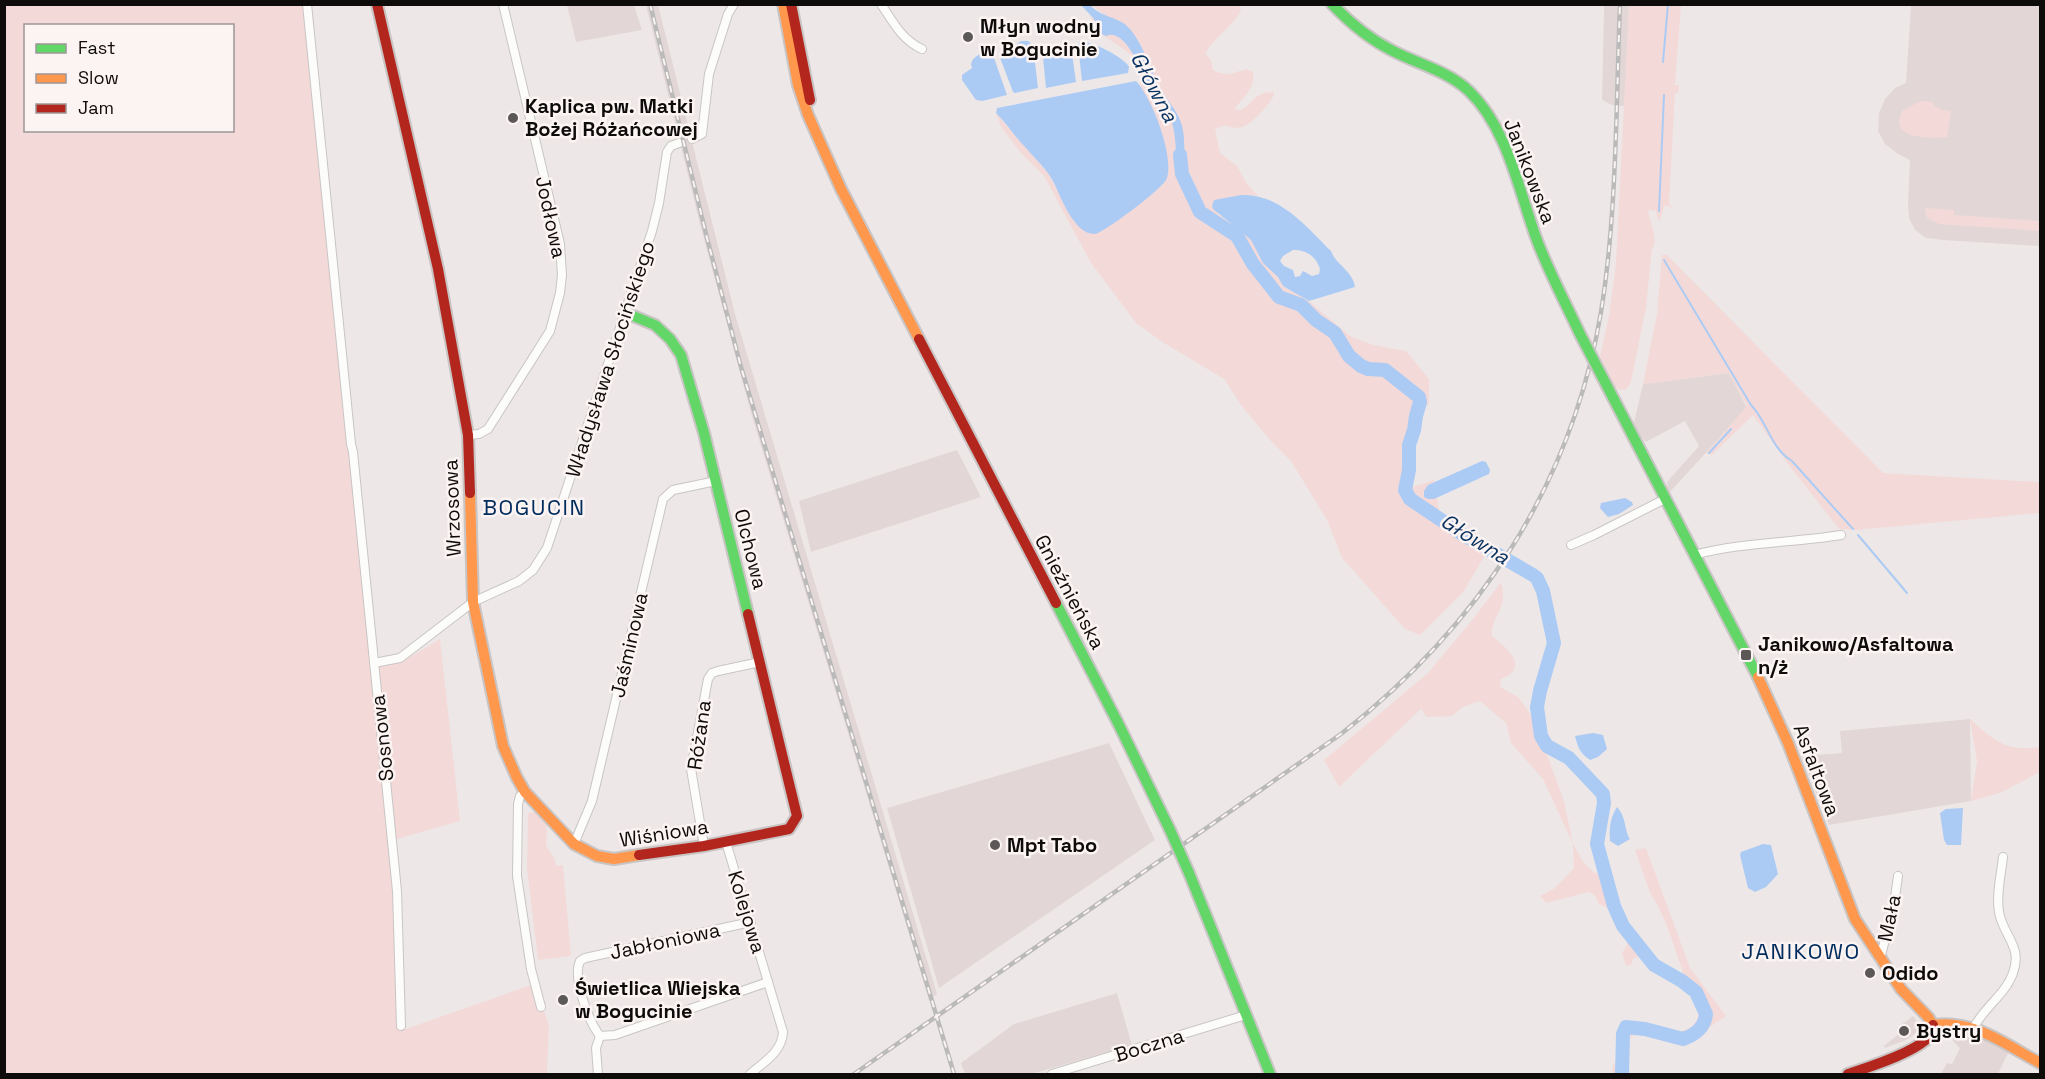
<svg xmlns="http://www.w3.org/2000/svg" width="2045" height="1079" viewBox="0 0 2045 1079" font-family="'Space Grotesk',sans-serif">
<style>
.built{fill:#e2d7d6}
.green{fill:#f3dad8;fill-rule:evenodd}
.water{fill:#accbf4;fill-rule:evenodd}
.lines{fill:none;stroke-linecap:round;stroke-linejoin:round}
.stream{stroke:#accbf4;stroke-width:2}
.river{stroke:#accbf4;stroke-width:14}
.street-casing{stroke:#c9c5c4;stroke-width:10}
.fast-casing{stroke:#c9c5c4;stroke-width:14}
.slow-casing{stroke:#c9c5c4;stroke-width:14}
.jam-casing{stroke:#c9c5c4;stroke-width:14}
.street{stroke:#fcfcfb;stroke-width:8}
.fast{stroke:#63d668;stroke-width:10}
.slow{stroke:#ff974d;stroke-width:10}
.jam{stroke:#b3261e;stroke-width:10}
.rail-casing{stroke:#bbbaba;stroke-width:4.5}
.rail{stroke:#fcf3f3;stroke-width:2;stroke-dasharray:7;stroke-linecap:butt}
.fast-bridge-casing{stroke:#c9c5c4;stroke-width:14;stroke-linecap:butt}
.fast-bridge{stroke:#63d668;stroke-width:10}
.poi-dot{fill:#5c5858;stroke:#fcf3f3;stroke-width:2}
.labels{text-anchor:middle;stroke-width:5;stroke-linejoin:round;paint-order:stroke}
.poi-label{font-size:20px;font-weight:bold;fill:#0e0b0b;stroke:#fcf3f3;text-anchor:start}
.street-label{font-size:20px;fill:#0e0b0b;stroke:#fcf3f3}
.water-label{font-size:21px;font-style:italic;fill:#08325f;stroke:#fcf3f3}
.quarter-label{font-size:22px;letter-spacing:1.5px;fill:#002c5d;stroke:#fcf3f3}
</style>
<rect width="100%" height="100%" fill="#ede8e7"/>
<g class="built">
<path d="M567,5H634L642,30L576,42Z"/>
<path d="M646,5H658L735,314L937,994L929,1000L751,413L700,224Z"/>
<path d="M1604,5H1629L1625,106L1612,105L1602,100Z"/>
<path d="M1911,5H2040V246L1943,240L1926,238L1915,230L1909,218L1908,204L1910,160L1898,154L1885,144L1878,131L1879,113L1885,99L1895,88L1906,83Z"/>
<path d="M1729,373L1747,408L1668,494L1667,482L1699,446L1685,421L1646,442L1633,427L1643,384Z"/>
<path d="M957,450L981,497L811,552L799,501Z"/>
<path d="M1970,719L1971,801L1829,825L1801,756L1842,753L1840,731Z"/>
<path d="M1109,743L1155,840L939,988L887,808Z"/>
<path d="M1117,993L1132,1045L1031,1074H965L961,1063L1014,1024Z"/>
<path d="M1913,1016L1918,1023L1916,1033L1906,1040L1885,1048L1884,1046L1900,1033L1897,1028Z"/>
<path d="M1956,1028L2009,1051L1998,1074H1941L1947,1063L1952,1064L1960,1048L1953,1041L1952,1029Z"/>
</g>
<g class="green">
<path d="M5,5H310L370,666L402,662L440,639L460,821L390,841L400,1031L534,984L549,1025L547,1074H5ZM26,26H232V130H26Z"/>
<path d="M1092,5H1239L1241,10C1235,25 1207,44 1206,54L1211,60L1213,70C1226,77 1233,73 1246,69L1253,72C1256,87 1244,97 1235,108L1237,110C1253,109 1250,92 1273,92L1274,95C1269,105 1250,128 1238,128C1227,128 1228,123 1215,129L1220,153L1237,166L1247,184L1258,196L1250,195L1217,213L1251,240L1260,257L1278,277L1283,286L1309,301L1350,336L1373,345L1406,351L1429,379V404L1421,409L1411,446L1409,488L1434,480L1439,510L1448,527L1488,550L1464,591L1420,635L1405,629L1342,558L1327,520L1291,461L1269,439L1241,405L1224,379L1164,343L1136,323L1091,263L1044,176L1020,152L1001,127L996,113L1048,173L1071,216L1083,230L1098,233L1121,217L1168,174C1167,135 1156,117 1139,83L1143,75L1132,55L1095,30L1091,16L1107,17Z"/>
<path d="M1629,5H1681L1675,85H1679L1678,93H1675L1669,204L1673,208L1665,205L1659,222L1656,211L1648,210C1650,223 1659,239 1652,249L1646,307L1631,382L1627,389L1620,390L1610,384V377L1600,356L1609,316L1616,263Z"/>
<path d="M1921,101L1933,102L1934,107H1938L1941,110L1951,111L1947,137C1932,138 1886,141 1903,110Z"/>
<path d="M1925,208L1954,210V215L2040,221V231L1939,224L1927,218Z"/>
<path d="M1662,255H1667L1883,473L2040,482V513L1856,530L1839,529L1791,468L1753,415L1712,455L1706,453L1747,406L1729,373L1643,384L1657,314Z"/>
<path d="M1501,582C1509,609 1491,615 1492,636C1507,648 1531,667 1501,679L1500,685L1502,688L1518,697L1534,719L1564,801L1573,844L1584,863L1595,873H1612L1622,913L1629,926L1662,968L1680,976L1683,972L1667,926L1658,906L1650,893L1635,850L1646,848L1690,968L1726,1016C1715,1023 1694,1039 1682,1041C1661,1044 1629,1016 1626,1051C1625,1059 1624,1067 1626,1074H1613L1612,1069L1618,1057L1621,1026L1627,1022C1640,1024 1671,1034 1682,1031C1690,1029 1697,1023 1698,1016C1703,989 1668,980 1652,968C1647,963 1645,959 1638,957L1633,959L1631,965L1626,966L1622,953L1627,945V938L1610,909L1599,904L1595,896L1589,892L1546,903L1540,896L1555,888L1574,868L1573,844L1543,779L1511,743L1506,723L1480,701L1463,707L1452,716L1427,717L1421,709L1339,787L1324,760L1428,673L1473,619Z"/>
<path d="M1970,719C1994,741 2007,752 2040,747V772L2000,793L1971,801L1977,761Z"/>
<path d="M535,812L547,825L546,845L555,860L556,866L563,865L571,956L538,960L527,869L528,813Z"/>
</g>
<g class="water">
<path d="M1081,5H1090C1102,18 1118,16 1129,28C1142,42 1150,68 1159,86C1166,100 1178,110 1182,126C1186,141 1183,158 1186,173L1178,174C1175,157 1177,139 1172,123C1168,108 1157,96 1149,84C1141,71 1125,27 1106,36L1099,33L1094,19Z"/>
<path d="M1021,41H1028L1033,45L1038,88L1015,93L1013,92L999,55Z"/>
<path d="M1080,41C1091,41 1124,57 1129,67L1128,73L1082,81L1078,45Z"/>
<path d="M1042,47L1072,54L1076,82L1046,88Z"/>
<path d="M981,53H989L993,55L1007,95L982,101L976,100L962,80V75L972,68L971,64L973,59Z"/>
<path d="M1136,81C1152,98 1174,155 1167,178C1164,188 1105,232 1095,234C1093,234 1088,233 1086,232C1071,224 1061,198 1054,183C1047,169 1036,160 1026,148C1015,137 1007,124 996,113L997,108Z"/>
<path d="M1241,195C1279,193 1306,226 1331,251C1336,265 1353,271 1355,287L1309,301L1283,286L1278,277L1263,263L1251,240L1213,209L1212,206L1214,200ZM1293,250C1306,250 1316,256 1320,269L1319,274L1312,276L1303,271L1300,276L1295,277L1293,270L1284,266L1280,261L1283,256Z"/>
<path d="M1482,461L1486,462L1490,470L1489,474L1434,499H1428L1424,497V491L1428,485Z"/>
<path d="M1625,498L1632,502L1633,505L1619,514L1608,517L1600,508L1601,503Z"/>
<path d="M1593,733L1603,735L1607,749L1598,757L1590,760C1580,753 1578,748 1575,736Z"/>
<path d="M1617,807C1627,818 1624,830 1630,839L1618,846L1610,841C1609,828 1610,818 1617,807Z"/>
<path d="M1963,808L1961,845H1947L1944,840L1940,813L1946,809Z"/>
<path d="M1763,844L1771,845L1778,874L1766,887L1755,892L1748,888L1740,855L1741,852Z"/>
</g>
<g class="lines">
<g class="stream">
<path d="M1663,62L1668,4"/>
<path d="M1659,211L1664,95"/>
<path d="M1664,260L1751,405C1767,421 1771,449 1792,461L1853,529"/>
<path d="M1709,453L1731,429"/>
<path d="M1858,535L1907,593"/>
</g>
<path class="river" d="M1180,155L1182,174L1200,212L1237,236L1253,264L1279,297L1301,305L1316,320L1335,333L1349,356L1361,366L1368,369L1385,370L1419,397L1420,402L1416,416L1414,430L1409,445V470L1405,490L1410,499L1462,534L1533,575L1537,578L1543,591L1554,643L1540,691L1537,707L1541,736L1547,746L1569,758L1603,794L1604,803L1597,844L1614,906L1623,926L1654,965L1682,981L1696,992L1706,1014C1705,1027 1695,1035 1683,1039L1645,1029L1626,1027L1623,1034L1622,1074"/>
<defs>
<g id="street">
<path d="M307,4L351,444L353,452L397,891L401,1026"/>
<path d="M881,4C893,22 902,40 922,49"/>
<path d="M692,139L702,134L709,74L728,14L734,4"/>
<path d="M468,435L479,434L488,429L550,331L560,293L562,275L560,244L503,4"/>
<path d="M1571,545L1594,535L1665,499"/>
<path d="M1694,555C1742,542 1792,543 1841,535"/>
<path d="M374,663L400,658L473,602L519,581L533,570L547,548L652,231L659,203L667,152L671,146L679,143"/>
<path d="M525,792L520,796L518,804L517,876L531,969L541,1007"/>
<path d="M726,842L783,1032C782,1052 764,1062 750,1074"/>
<path d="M574,844L592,801L663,499L673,490L716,481"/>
<path d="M704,846L691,769L708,679L712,673L718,671L760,662"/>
<path d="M751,922L585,958L580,961C572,978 589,1022 600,1036L615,1035L768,982"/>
<path d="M1880,959L1894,905L1898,876"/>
<path d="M1973,1029C1983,1008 2006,994 2013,973C2023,946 2003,936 1999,912C1996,895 2001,875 2003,857"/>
<path d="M598,1074L596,1048L600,1036"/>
<path d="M1052,1074L1246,1015"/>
</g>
<g id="fast">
<path d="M1332,4C1350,23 1369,39 1393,51C1418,64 1448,71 1469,91C1509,130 1519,193 1538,243C1550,274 1566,304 1580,334"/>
<path d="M626,313L655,325L670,339L681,355L704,433L748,614"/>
<path d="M1607,386L1758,677"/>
<path d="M1056,603L1119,725L1170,830"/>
<path d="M1189,873L1270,1074"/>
</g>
<g id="slow">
<path d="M783,4L798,85L808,115L841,189L919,339"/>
<path d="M470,493L473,602L503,746L517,778L525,792L574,844L597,856L614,859L639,855"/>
<path d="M1758,677L1788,743L1855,919L1901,989L1928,1017L1933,1025"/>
<path d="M1933,1025C1974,1019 2006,1045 2040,1063"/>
</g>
<g id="jam">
<path d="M377,4L438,269L468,435L470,493"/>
<path d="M791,4L810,100"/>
<path d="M919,339L1056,603"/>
<path d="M639,855L704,846L789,829L797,816L748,614"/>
<path d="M1848,1074C1866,1068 1921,1051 1931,1034C1931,1033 1933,1026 1933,1025"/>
</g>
</defs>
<use href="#street" class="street-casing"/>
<use href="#fast" class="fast-casing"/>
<use href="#slow" class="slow-casing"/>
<use href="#jam" class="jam-casing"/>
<use href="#street" class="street"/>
<use href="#fast" class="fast"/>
<use href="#slow" class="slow"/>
<use href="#jam" class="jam"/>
<defs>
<g id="rail">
<path d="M650,4L707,238L741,367L954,1074"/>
<path d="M854,1074L1341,734C1478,627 1572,485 1601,312C1617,214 1616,105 1620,4"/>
</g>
</defs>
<use href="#rail" class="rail-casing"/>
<use href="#rail" class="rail"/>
<defs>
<g id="fast-bridge">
<path d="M1580,334L1607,386"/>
<path d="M1170,830L1189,873"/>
</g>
</defs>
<use href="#fast-bridge" class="fast-bridge-casing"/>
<use href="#fast-bridge" class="fast-bridge"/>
</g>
<g class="poi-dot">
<circle cx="968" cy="37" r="6"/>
<circle cx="513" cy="118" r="6"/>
<rect x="1740" y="649" width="12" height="12" rx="3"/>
<circle cx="995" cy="845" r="6"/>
<circle cx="1870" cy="973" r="6"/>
<circle cx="563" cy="1000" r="6"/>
<circle cx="1904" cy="1031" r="6"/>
</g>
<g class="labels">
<g class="poi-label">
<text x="980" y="33">Młyn wodny<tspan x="980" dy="23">w Bogucinie</tspan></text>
<text x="525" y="113">Kaplica pw. Matki<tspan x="525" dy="23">Bożej Różańcowej</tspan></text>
<text x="1758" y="651">Janikowo/Asfaltowa<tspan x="1758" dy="23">n/ż</tspan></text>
<text x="1007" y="852">Mpt Tabo</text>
<text x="1882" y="980">Odido</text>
<text x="575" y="995">Świetlica Wiejska<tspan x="575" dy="23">w Bogucinie</tspan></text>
<text x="1916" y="1038">Bystry</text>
</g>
<g class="street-label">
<text transform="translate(1530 171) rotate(69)" y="7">Janikowska</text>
<text transform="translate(551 217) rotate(78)" y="7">Jodłowa</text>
<text transform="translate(610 359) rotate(-72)" y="7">Władysława Słocińskiego</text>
<text transform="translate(452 508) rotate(-92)" y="7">Wrzosowa</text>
<text transform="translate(751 549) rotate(76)" y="7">Olchowa</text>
<text transform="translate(1070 592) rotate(62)" y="7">Gnieźnieńska</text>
<text transform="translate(629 645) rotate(-77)" y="7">Jaśminowa</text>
<text transform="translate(699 735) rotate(-82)" y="7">Różana</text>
<text transform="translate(382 738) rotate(-96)" y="7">Sosnowa</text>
<text transform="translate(1817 770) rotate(69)" y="7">Asfaltowa</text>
<text transform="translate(664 833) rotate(-9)" y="7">Wiśniowa</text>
<text transform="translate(747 912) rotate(73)" y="7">Kolejowa</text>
<text transform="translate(1889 918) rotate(-78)" y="7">Mała</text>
<text transform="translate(665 941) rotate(-12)" y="7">Jabłoniowa</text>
<text transform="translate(1149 1045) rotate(-17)" y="7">Boczna</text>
</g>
<g class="water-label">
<text transform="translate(1154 87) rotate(62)" y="7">Główna</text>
<text transform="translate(1475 539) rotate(32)" y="7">Główna</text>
</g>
<g class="quarter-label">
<text x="534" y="515">BOGUCIN</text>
<text x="1801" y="959">JANIKOWO</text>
</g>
</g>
<rect width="2045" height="1079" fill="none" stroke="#0e0b0b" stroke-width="12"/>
<rect x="24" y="24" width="210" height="108" fill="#fcf3f3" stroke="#9d9696" stroke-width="1.5"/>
<rect x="36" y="44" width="30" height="9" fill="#63d668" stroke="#9d9696" stroke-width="1.5"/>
<text x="78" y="54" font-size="18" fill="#0e0b0b">Fast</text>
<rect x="36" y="74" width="30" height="9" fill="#ff974d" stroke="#9d9696" stroke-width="1.5"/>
<text x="78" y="84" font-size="18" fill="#0e0b0b">Slow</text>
<rect x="36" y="104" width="30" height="9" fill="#b3261e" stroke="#9d9696" stroke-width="1.5"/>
<text x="78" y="114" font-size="18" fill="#0e0b0b">Jam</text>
</svg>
